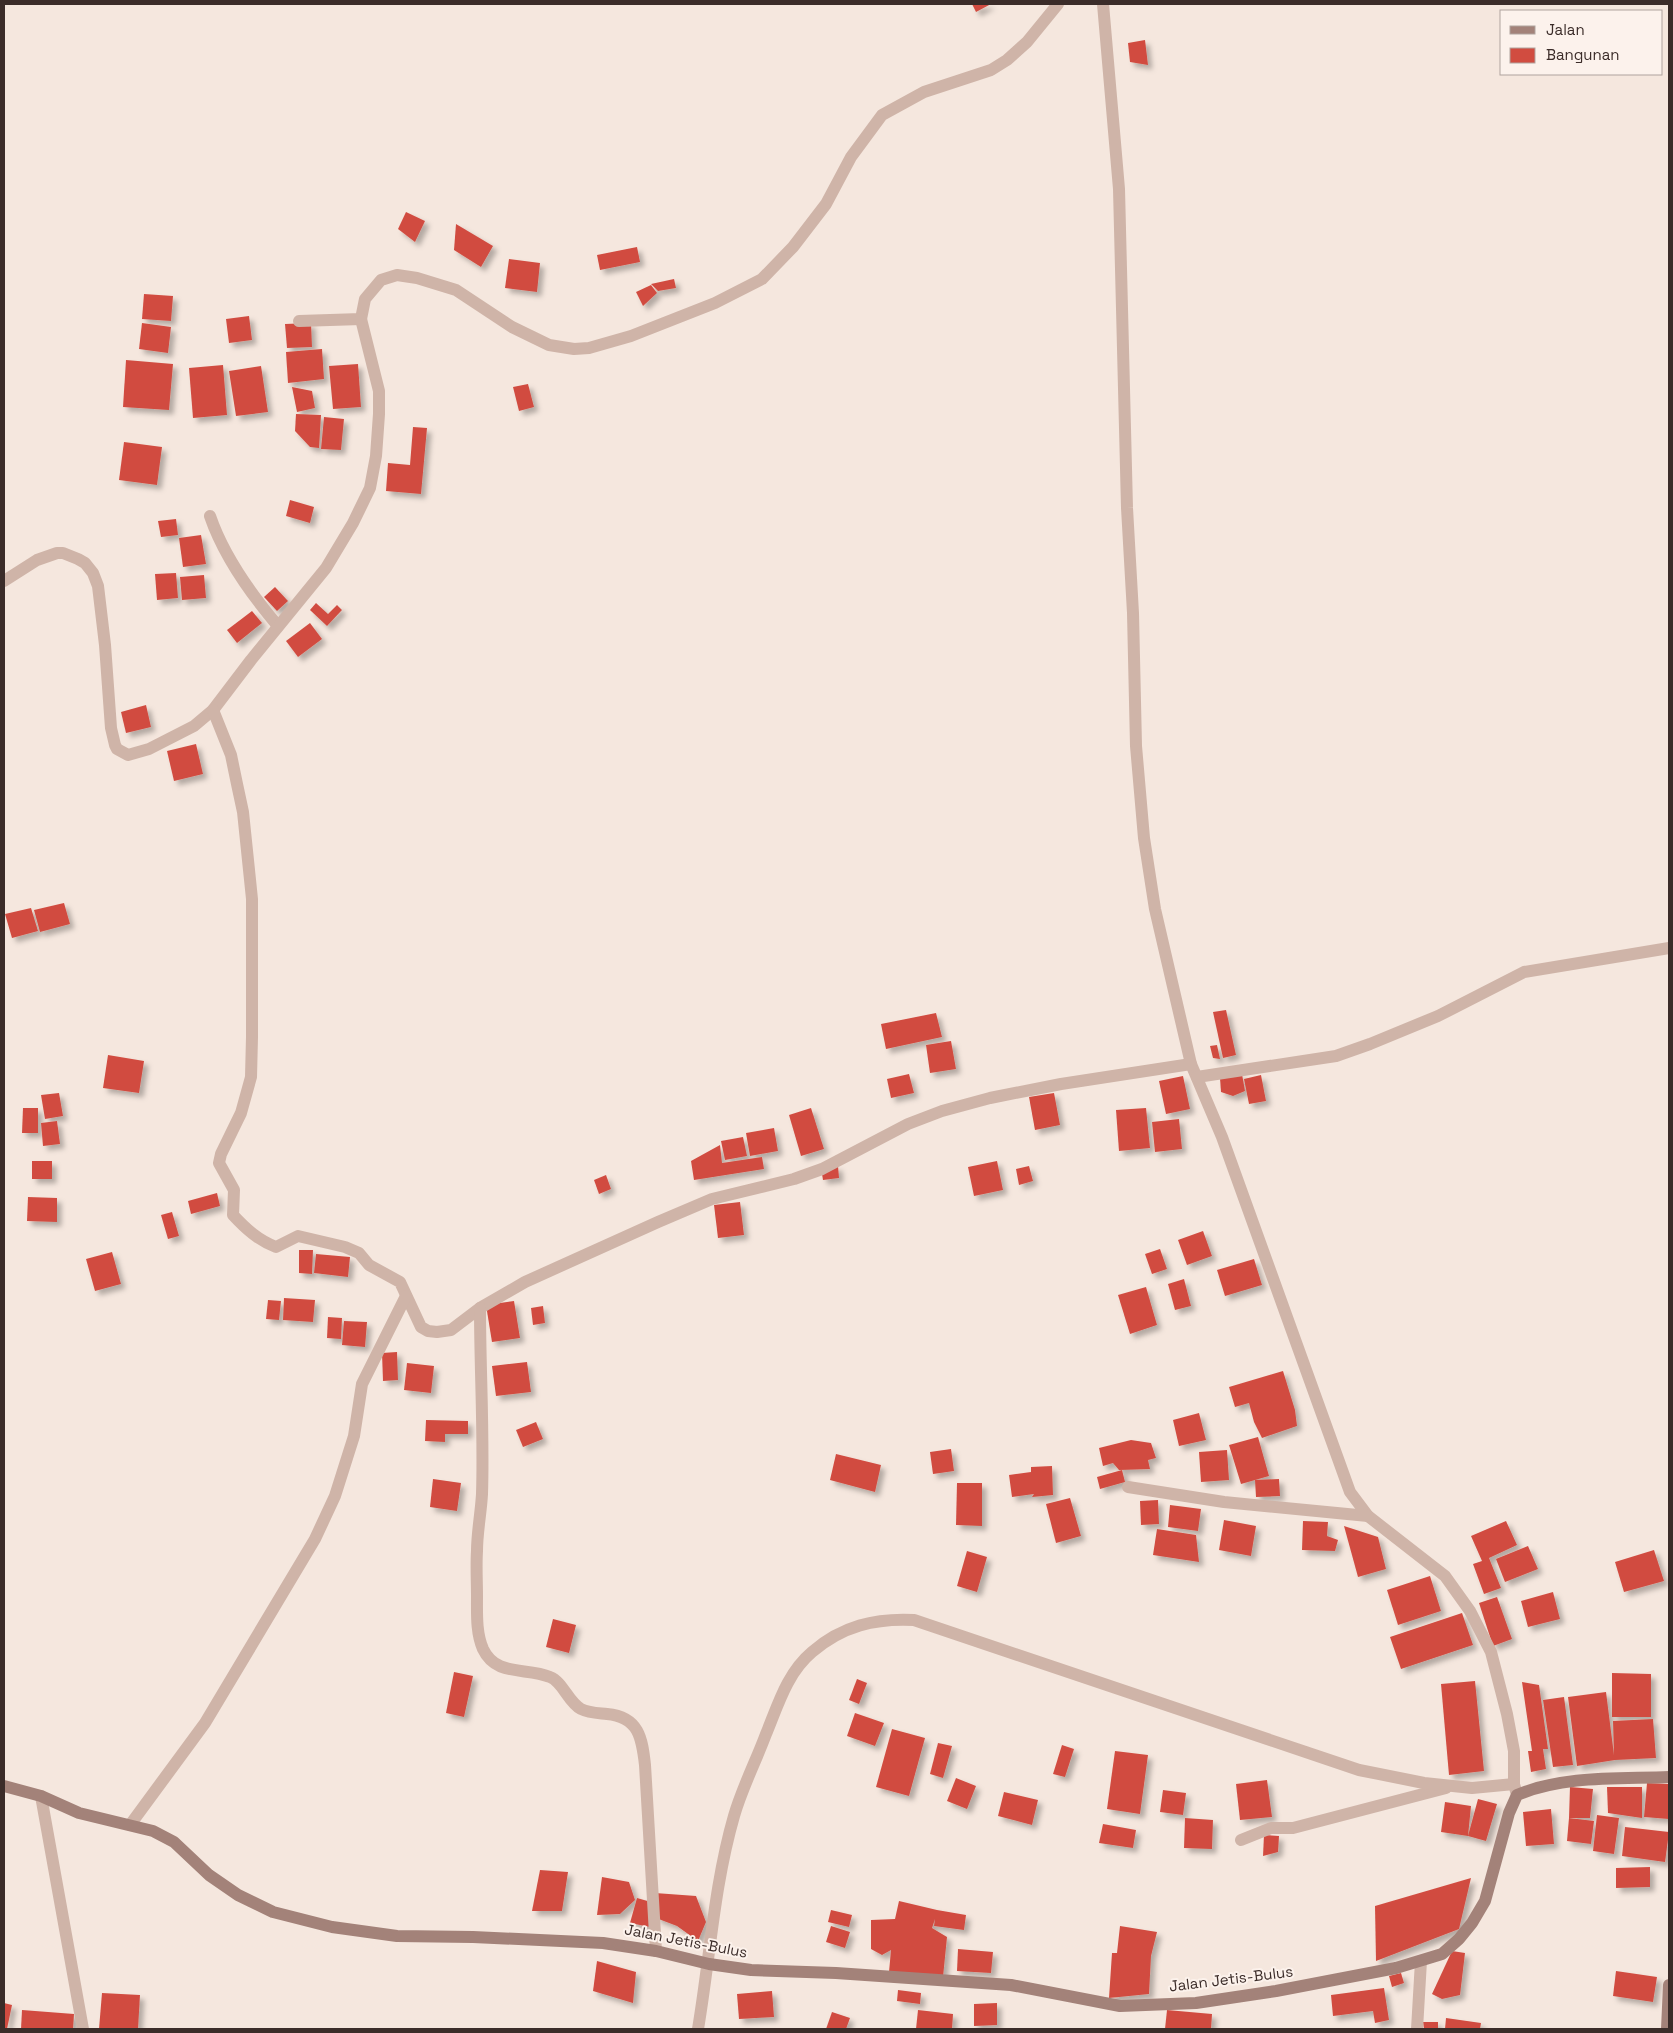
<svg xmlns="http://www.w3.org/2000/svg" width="1673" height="2033" viewBox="0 0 1673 2033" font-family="'Space Grotesk',sans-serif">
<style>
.building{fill:#d14c40;filter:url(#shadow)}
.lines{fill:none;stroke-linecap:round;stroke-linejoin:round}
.street{stroke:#cfb4a8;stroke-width:12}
.secondary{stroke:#a38279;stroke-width:12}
.labels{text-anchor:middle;stroke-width:4;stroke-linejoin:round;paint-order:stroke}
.street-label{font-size:15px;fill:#3b2c29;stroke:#fcf2ec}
</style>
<defs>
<filter id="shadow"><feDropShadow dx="4.5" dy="4.5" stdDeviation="2.5" flood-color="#0004"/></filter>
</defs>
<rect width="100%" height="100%" fill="#f5e7de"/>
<g class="building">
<path d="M972,4H991L976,12Z"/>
<path d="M1145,40L1148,65L1130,62L1128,43Z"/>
<path d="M406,212L425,221L415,242L398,229Z"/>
<path d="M456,224L493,246L481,267L454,250Z"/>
<path d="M637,247L640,262L600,270L597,255Z"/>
<path d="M509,259L540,263L537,292L505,288Z"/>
<path d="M674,279L676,288L658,291L651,284Z"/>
<path d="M651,285L657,293L643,306L636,292Z"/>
<path d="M144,294L173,296L171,321L142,319Z"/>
<path d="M249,316L252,340L229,343L226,319Z"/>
<path d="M142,323L171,327L168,353L139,349Z"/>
<path d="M311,323L312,347L287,348L285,324Z"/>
<path d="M322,349L324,379L288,383L286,352Z"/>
<path d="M126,360L173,364L169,410L123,407Z"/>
<path d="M358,364L361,407L333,409L329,366Z"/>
<path d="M223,365L227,415L193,418L189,368Z"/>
<path d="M261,366L268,412L236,416L229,371Z"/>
<path d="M528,384L534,407L519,411L513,387Z"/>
<path d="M292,387L312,391L315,408L297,412Z"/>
<path d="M296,414L321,415L319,448L310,447L295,431Z"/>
<path d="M324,417L344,419L341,450L321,449Z"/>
<path d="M413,427L427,428L421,494L386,491L388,463L410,465Z"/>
<path d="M124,442L162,447L157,485L119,480Z"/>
<path d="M290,500L314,507L310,523L286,516Z"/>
<path d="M176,519L178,535L161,537L158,521Z"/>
<path d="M201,535L206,564L183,567L179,538Z"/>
<path d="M176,573L178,598L157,600L155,574Z"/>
<path d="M204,575L206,598L182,600L180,577Z"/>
<path d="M275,587L288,601L277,611L264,597Z"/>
<path d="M316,603L328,614L337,605L342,610L327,626L310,610Z"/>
<path d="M252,611L262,623L237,643L227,630Z"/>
<path d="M310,623L322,639L298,657L286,641Z"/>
<path d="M146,705L151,727L126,733L121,712Z"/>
<path d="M196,744L203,774L174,781L167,751Z"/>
<path d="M64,903L70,924L40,932L34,910Z"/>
<path d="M31,908L38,931L12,938L5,914Z"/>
<path d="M1226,1010L1236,1055L1223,1058L1213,1012Z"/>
<path d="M936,1013L942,1037L886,1049L881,1024Z"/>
<path d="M951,1041L956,1069L930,1073L926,1045Z"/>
<path d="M1217,1045L1220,1059L1213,1058L1210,1046Z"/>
<path d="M108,1055L144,1061L139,1093L103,1088Z"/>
<path d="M909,1074L914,1093L891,1098L887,1079Z"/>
<path d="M1242,1074L1245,1091L1233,1096L1221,1092L1220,1078Z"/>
<path d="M1261,1075L1266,1101L1249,1104L1244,1079Z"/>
<path d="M1183,1076L1190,1109L1166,1114L1159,1081Z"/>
<path d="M59,1093L63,1116L45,1119L41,1095Z"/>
<path d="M1054,1093L1060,1125L1035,1130L1029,1097Z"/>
<path d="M23,1108H38V1133H22Z"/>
<path d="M811,1108L824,1149L801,1156L789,1115Z"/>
<path d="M1146,1108L1150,1148L1119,1151L1116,1110Z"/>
<path d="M1179,1119L1182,1149L1155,1152L1152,1122Z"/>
<path d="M57,1121L60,1144L43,1146L41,1123Z"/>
<path d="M774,1128L778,1151L750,1156L746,1133Z"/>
<path d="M743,1137L747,1156L725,1160L721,1141Z"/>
<path d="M720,1145L722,1163L762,1157L764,1169L694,1180L691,1161Z"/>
<rect x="32" y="1161" width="20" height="18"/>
<path d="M997,1161L1003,1190L974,1196L968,1167Z"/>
<path d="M838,1166L839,1178L823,1180L821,1168Z"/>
<path d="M1029,1166L1033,1181L1019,1185L1016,1169Z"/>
<path d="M606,1175L611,1189L599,1194L594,1180Z"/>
<path d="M217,1193L220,1206L191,1214L188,1201Z"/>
<path d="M28,1197L57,1198V1222L27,1221Z"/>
<path d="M740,1202L744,1235L718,1238L714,1205Z"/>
<path d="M172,1212L179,1236L168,1239L161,1215Z"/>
<path d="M1203,1231L1212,1256L1187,1265L1178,1240Z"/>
<path d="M1160,1249L1167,1269L1152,1274L1145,1254Z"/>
<path d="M299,1250H313L312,1274L299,1273Z"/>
<path d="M112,1252L121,1284L95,1291L86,1259Z"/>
<path d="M316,1254L350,1257L348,1277L314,1273Z"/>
<path d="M1254,1259L1262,1285L1225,1296L1217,1270Z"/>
<path d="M1184,1279L1191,1306L1175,1310L1168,1284Z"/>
<path d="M1146,1287L1157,1325L1130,1334L1118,1295Z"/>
<path d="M284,1298L315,1300L313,1322L283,1320Z"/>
<path d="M268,1300L281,1301L279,1320L266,1319Z"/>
<path d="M514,1301L520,1338L492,1342L486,1305Z"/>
<path d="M543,1306L545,1323L533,1325L531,1308Z"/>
<path d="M328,1317L342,1318L341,1339L327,1338Z"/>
<path d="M344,1321L367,1322L365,1347L342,1345Z"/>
<path d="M397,1352L398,1380L383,1381L382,1353Z"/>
<path d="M527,1362L531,1392L496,1396L492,1366Z"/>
<path d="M407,1363L434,1366L431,1393L404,1390Z"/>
<path d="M1283,1371L1295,1410L1297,1426L1262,1438L1254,1422L1249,1403L1235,1407L1229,1387Z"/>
<path d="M1199,1413L1206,1440L1179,1446L1173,1420Z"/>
<path d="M426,1420L468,1421V1434H445V1442L425,1441Z"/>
<path d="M536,1422L543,1439L523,1447L516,1430Z"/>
<path d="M1258,1437L1269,1476L1255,1480L1279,1479L1280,1496L1256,1497L1255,1480L1241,1484L1229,1445Z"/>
<path d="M1131,1440L1151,1443L1156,1458L1148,1460L1150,1469L1119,1470L1113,1463L1103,1466L1099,1448Z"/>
<path d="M951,1449L954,1471L933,1474L930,1452Z"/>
<path d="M1227,1450L1229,1480L1201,1482L1199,1452Z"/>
<path d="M836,1454L881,1465L875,1492L830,1480Z"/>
<path d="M1052,1466L1053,1495L1032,1497L1034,1494L1012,1497L1009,1475L1031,1472V1467Z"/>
<path d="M1122,1470L1125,1482L1100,1489L1097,1477Z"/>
<path d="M433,1479L461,1483L457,1511L430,1507Z"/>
<path d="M957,1483H982V1526L956,1525Z"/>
<path d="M1070,1498L1081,1536L1056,1543L1046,1504Z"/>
<path d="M1158,1500L1159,1524L1141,1525L1140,1501Z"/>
<path d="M1170,1505L1201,1509L1198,1531L1168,1527Z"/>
<path d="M1224,1520L1256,1526L1251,1556L1219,1550Z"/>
<path d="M1303,1521L1328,1522L1327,1536L1338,1540L1335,1551L1302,1550Z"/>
<path d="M1506,1521L1517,1545L1489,1558L1501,1588L1484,1594L1473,1564L1482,1561L1471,1536Z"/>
<path d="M1344,1526L1378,1537L1386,1569L1358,1577Z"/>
<path d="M1157,1529L1196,1535L1199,1562L1153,1555Z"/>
<path d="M1528,1546L1538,1569L1505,1582L1496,1559Z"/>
<path d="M1654,1550L1664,1581L1624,1592L1615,1562Z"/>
<path d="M967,1551L987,1557L977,1592L957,1586Z"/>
<path d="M1430,1576L1441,1611L1398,1625L1387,1590Z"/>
<path d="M1553,1592L1560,1619L1528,1627L1521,1601Z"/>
<path d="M1497,1597L1512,1639L1493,1646L1479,1603Z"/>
<path d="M1462,1613L1473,1645L1401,1669L1390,1637Z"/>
<path d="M553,1619L576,1625L569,1653L546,1647Z"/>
<path d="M454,1672L473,1676L464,1717L446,1713Z"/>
<path d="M1612,1673L1651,1674V1717H1612Z"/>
<path d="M857,1679L867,1683L859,1704L849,1700Z"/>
<path d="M1475,1681L1484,1771L1449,1775L1441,1684Z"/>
<path d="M1522,1682L1539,1685L1548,1749H1543L1546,1769L1531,1772L1528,1751H1532Z"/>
<path d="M1606,1692L1614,1755L1613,1721L1653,1719L1656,1758L1615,1760L1577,1766L1568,1697Z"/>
<path d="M1564,1697L1573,1765L1553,1767L1543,1700Z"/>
<path d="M855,1713L884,1723L875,1746L847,1736Z"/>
<path d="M892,1729L925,1738L909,1796L876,1787Z"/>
<path d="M938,1743L952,1746L943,1778L930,1774Z"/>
<path d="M1062,1745L1074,1749L1065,1777L1053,1774Z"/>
<path d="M1115,1751L1148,1755L1140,1814L1107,1809Z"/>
<path d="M956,1778L976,1786L967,1809L947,1801Z"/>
<path d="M1267,1780L1272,1817L1240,1820L1236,1784Z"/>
<path d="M1647,1783L1669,1784V1819L1644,1817Z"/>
<path d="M1570,1787L1593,1789L1590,1818H1569Z"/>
<path d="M1607,1787H1642V1818L1608,1813Z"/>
<path d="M1163,1790L1186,1793L1183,1815L1160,1812Z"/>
<path d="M1004,1792L1038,1800L1032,1825L998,1816Z"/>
<path d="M1478,1799L1497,1804L1486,1841L1468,1836L1441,1832L1445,1802L1471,1806L1468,1836Z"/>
<path d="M1551,1809L1554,1844L1526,1846L1523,1812Z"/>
<path d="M1597,1815L1619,1818L1614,1854L1593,1851Z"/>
<path d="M1185,1818L1213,1820L1212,1849L1184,1848Z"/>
<path d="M1569,1818L1594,1821L1591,1844L1567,1841Z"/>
<path d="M1103,1824L1136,1830L1133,1848L1099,1843Z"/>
<path d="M1625,1827L1669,1832L1665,1862L1622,1856Z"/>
<path d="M1264,1835L1279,1836L1278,1852L1263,1856Z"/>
<path d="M1650,1867V1887L1616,1888V1868Z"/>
<path d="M540,1870L568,1872L562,1911H532Z"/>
<path d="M602,1877L629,1882L635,1900L620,1914L597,1915Z"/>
<path d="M1471,1878L1459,1929L1376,1961L1375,1906Z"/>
<path d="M655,1893L696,1896L706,1922L698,1941L677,1926L656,1918Z"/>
<path d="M637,1898L651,1902L650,1927L630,1923Z"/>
<path d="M899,1901L937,1910L966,1915L964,1930L934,1926L935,1919L932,1928L947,1937L943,1977L889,1972L891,1950L882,1955L871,1949V1920L895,1919Z"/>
<path d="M831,1910L852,1915L849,1927L828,1922Z"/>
<path d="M831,1926L850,1932L845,1948L826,1942Z"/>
<path d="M1120,1926L1157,1932L1151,1956L1149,1994L1109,1998L1112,1953H1117Z"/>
<path d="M958,1949L993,1952L991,1973L957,1971Z"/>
<path d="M1452,1951L1465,1953L1460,1995L1442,1999L1432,1994Z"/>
<path d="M597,1961L636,1972L633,2003L593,1991Z"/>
<path d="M1616,1971L1657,1977L1653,2002L1613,1996Z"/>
<path d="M1401,1973L1404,1983L1392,1987L1389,1976Z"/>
<path d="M1384,1988L1389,2020L1375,2023L1373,2011L1333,2016L1331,1995Z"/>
<path d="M898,1990L921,1993L920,2004L897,2001Z"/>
<path d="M772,1991L774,2017L739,2019L737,1994Z"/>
<path d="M102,1993L140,1995L138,2029H99Z"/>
<path d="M4,2003L12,2005L7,2029L4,2028Z"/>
<path d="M997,2003V2025L974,2026V2004Z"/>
<path d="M22,2010L74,2014L73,2029H21Z"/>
<path d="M918,2010L953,2014L952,2029H916Z"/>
<path d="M1167,2010L1212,2014L1211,2029H1165Z"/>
<path d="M832,2012L850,2018L846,2029H826Z"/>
<path d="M1446,2018L1481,2023L1480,2029H1445Z"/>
<path d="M1423,2022H1438V2029H1424Z"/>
</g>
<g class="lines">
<g class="street">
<path d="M1103,4L1119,189L1127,508L1133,613L1136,746L1144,838L1155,909L1191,1064L1222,1137L1350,1492L1368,1516L1445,1576L1470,1611L1491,1652L1507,1714L1514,1751V1784L1517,1795"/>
<path d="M299,321L361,319L365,299L381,280L397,275L417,278L456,290L512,327L549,345L574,349L589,348L631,336L715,303L762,279L793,247L826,204L851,157L882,115L924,92L991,70L1007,60L1027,42L1058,4"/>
<path d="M210,516C224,557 250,593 278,626"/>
<path d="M4,581L37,560L57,553H63L78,559L85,563L93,573L98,586L105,645L111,728L115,745L117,749L128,755L149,749L194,726L213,710L251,660L326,568L353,523L370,488L376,456L379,414V391L361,319"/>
<path d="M213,710L231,755L237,784L243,812L252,899V1037L251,1077L241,1113L221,1154L219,1163L234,1190L233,1215C246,1229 258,1240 276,1247L298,1236L345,1247L359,1253L369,1265L400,1282L421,1327L428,1331L437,1332L451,1330L480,1308L525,1282L658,1222L712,1199L794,1179L822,1169L908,1124L942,1111L990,1098L1061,1084L1191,1064"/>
<path d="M1197,1077L1336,1056L1370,1044L1438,1016L1524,972L1669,948"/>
<path d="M480,1308C480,1370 484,1433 482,1494C481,1513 477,1532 477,1551C476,1566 477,1581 477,1596C477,1614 476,1633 483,1649C496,1677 526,1667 550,1677C563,1682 568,1702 581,1709C589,1713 598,1713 607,1714C639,1717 642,1738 645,1765L656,1951"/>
<path d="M1128,1487L1224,1502L1368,1516"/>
<path d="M41,1796L83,2029"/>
<path d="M130,1825L205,1723L315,1539L335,1496L354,1436L362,1384L406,1296"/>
<path d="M1241,1840L1271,1828H1293L1446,1788"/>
<path d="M698,2029C710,1958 714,1885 734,1816C742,1788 756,1761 766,1734C778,1705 787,1673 812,1652C842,1626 875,1618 914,1620L1359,1770L1424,1783L1472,1788L1514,1784"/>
<path d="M1417,2029L1421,1961"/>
</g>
<g class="secondary">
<path d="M4,1786L41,1796L79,1813L153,1831L174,1842L209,1875L238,1895L273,1912L332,1927L397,1936L473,1937L603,1943L656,1951L709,1964L751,1970L836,1973L1011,1985L1120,2006L1196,2003L1276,1991L1396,1968L1442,1954L1459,1939L1472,1923L1485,1901L1509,1813L1517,1795C1565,1775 1618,1779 1669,1777"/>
<path d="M1667,2029L1669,1985"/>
</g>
</g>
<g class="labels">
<g class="street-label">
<text transform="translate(686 1941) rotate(11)" y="5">Jalan Jetis-Bulus</text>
<text transform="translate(1231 1979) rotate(-7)" y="5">Jalan Jetis-Bulus</text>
</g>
</g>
<rect width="1673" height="2033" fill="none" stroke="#3b2c29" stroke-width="10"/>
<rect x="1500" y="10" width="162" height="65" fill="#fcf2ec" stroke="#afa39e"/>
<rect x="1510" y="26" width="25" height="8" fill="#a38279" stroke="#afa39e"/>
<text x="1546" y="35" font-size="15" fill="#3b2c29">Jalan</text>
<rect x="1510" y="48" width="25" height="15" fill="#d14c40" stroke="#afa39e"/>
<text x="1546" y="60" font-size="15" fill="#3b2c29">Bangunan</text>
</svg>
